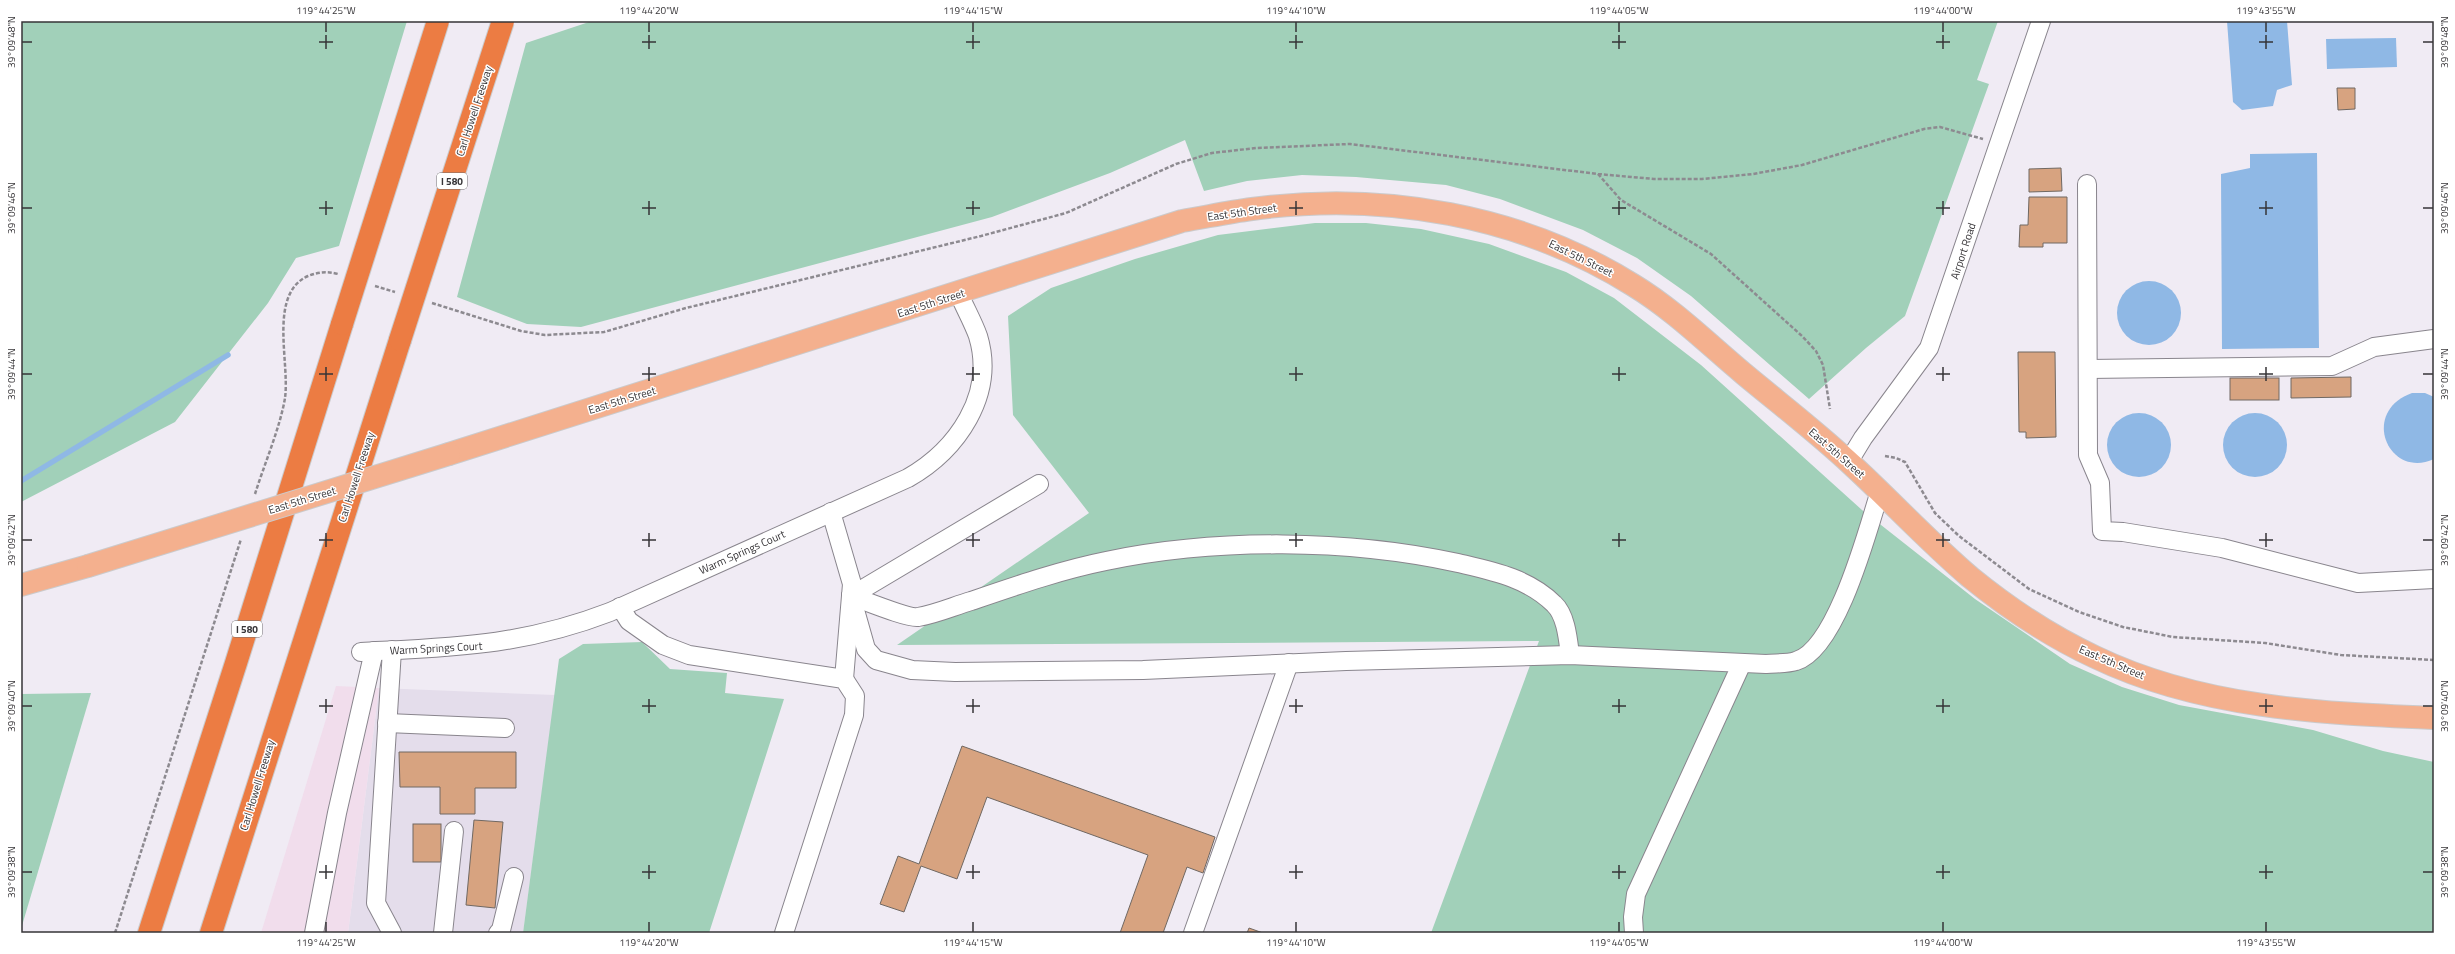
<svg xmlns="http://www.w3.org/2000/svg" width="2455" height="954" viewBox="0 0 2455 954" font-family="'Titillium Web',sans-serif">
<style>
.built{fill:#e4ddeb}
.industrial{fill:#f1ddec}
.green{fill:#a1d0b9}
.water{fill:#8fb8e5}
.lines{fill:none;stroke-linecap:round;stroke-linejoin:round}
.stream{stroke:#8fb8e5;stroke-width:5.5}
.building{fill:#d7a380;stroke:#706862}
.minor-casing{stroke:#89858d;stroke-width:20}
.major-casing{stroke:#cbcacb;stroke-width:24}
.highway-casing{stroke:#cbcacb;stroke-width:24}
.path{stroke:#8d8a90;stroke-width:2.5;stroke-dasharray:4 2;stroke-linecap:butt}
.minor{stroke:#fff;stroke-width:18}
.major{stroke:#f4b08e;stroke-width:22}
.highway{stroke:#ec7c43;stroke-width:22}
.major-bridge-casing{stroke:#cbcacb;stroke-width:24;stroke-linecap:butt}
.highway-bridge-casing{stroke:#cbcacb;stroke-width:24;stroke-linecap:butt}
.major-bridge{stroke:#f4b08e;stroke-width:22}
.highway-bridge{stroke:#ec7c43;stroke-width:22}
.ticks{fill:none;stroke:#363437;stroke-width:1.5}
.labels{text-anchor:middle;stroke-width:3;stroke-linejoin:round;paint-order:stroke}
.shield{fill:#fff;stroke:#727173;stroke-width:1}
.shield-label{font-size:10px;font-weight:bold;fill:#363437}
.street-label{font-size:11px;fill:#363437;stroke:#fff}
.neatline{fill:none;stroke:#363437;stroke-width:1.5}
.ticks-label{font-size:10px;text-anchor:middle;fill:#363437}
</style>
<rect width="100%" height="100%" fill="#f0ebf4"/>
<path class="built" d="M379,688L555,695L523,933H348Z"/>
<path class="industrial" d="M336,686L379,688L348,933H261Z"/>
<g class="green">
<path d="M21,21H407L339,246L296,258L268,303L175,422L21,502Z"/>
<path d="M592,21H1998L1977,80L1989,84L1905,316L1866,348L1809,399L1691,296L1637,258L1583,230L1500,199L1446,185L1356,177L1302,175L1247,181L1204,191L1185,140L1110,173L992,217L581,327L527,324L457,297L526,43Z"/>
<path d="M1315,223H1366L1421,229L1489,244L1566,272L1614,298L1701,365L1862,510L1975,599L2070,664L2122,687L2179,705L2313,730L2383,751L2434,762V933H1431L1539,641L897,645L1089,513L1013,415L1008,316L1051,288L1135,259L1218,235Z"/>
<path d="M642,642L670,669L727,673L725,693L784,699L709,933H523L559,659L583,644Z"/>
<path d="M91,693L21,929V694Z"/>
</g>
<g class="water">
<path d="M2227,21H2287L2292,85L2277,90L2273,106L2242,110L2233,102Z"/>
<path d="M2396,38L2397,67L2327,69L2326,39Z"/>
<path d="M2317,153L2319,348L2222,349L2221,174L2250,168V154Z"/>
<circle cx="2149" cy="313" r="32"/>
<path d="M2412,393H2425L2434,397V459C2389,480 2359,412 2412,393Z"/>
<circle cx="2139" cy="445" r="32"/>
<circle cx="2255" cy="445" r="32"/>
</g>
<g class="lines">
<path class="stream" d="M21,481L228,355"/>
</g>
<g class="building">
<path d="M2337,88H2355V109L2338,110Z"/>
<path d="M2061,168L2062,191L2029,192V169Z"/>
<path d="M2029,197H2067V243H2043V247H2019L2020,225H2028Z"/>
<path d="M2018,352H2055L2056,437L2026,438V432H2019Z"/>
<path d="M2351,377V397L2291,398V378Z"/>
<rect x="2230" y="378" width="49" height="22"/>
<path d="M962,746L1215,837L1203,873L1187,867L1163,933H1120L1148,855L987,797L957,879L921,866L904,912L880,904L898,856L919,864Z"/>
<path d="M399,752H516V788H475V814H440V787H400Z"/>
<path d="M474,820L503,822L495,908L466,905Z"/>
<rect x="413" y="824" width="28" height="38"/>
<path d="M1249,928L1263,933H1247Z"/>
</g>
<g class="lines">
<defs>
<g id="minor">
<path d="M2087,184L2088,455L2100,483L2102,531L2123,532L2222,548L2358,583L2434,579"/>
<path d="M2088,369L2332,366L2374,347L2434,339"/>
<path d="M1849,461L1863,438L1929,348L2041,21"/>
<path d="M831,512L852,584L844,679"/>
<path d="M851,596L866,649L876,660L912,670L955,672L1143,670L1346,661L1570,655L1766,664C1776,663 1787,664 1796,661C1837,649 1868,529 1880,491"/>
<path d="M851,596C863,600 909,619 918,617C936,614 954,606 971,601C1015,586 1061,570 1106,561C1217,538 1348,539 1458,563C1492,571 1528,578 1554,604C1566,615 1568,639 1570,655"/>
<path d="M851,596L1039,484"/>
<path d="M620,607L629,621L663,645L689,655L844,679L855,696L854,715L784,933"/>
<path d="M392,650L376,903L392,933"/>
<path d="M361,652C453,647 522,646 610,612L908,478C957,450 996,395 978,336C973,322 965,308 959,294"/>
<path d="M387,723L505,728"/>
<path d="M314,933L337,813L374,651"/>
<path d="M443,933L454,831"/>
<path d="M498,933L501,930L514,877"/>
<path d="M1193,933L1289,663"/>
<path d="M1634,933L1633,917L1636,894L1742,663"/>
</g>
<g id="major">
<path d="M449,454L1182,221C1206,217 1229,212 1252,209C1383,191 1521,215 1633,285C1674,310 1707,343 1744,374C1780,404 1818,433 1852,465C1892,502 1929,542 1970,577C2008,608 2050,636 2095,657C2201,708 2319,713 2434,718"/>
<path d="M21,585L88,566"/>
</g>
<g id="highway">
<path d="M149,933L236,663L342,324"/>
<path d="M211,933L400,340"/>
</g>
</defs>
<use href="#minor" class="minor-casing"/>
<use href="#major" class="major-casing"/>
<use href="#highway" class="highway-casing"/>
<g class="path">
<path d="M1598,174L1621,200L1711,254L1802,336L1816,351L1823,365L1830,409"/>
<path d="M375,286L395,292"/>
<path d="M432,303L521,331L545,335L604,332L686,308L981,236L1066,213L1176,164L1212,153L1256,148L1350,144L1598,174L1654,179H1702L1753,174L1802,165L1924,129L1940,127L1983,139"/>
<path d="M1885,456L1896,458L1905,462L1935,513L1959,536L2029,589L2079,612L2123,627L2173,637L2265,643L2341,655L2434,660"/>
<path d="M255,494C264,465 280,428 285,398C290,362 268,294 308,276C318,272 327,271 338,274"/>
<path d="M115,933L241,539"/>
</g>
<use href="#minor" class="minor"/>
<use href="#major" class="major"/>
<use href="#highway" class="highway"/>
<defs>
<path id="major-bridge" d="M88,566L449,454"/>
<g id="highway-bridge">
<path d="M342,324L438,21"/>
<path d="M400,340L503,21"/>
</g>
</defs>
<use href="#major-bridge" class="major-bridge-casing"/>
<use href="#highway-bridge" class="highway-bridge-casing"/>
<use href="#major-bridge" class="major-bridge"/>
<use href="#highway-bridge" class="highway-bridge"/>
</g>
<path class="ticks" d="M326,22V32M649,22V32M973,22V32M1296,22V32M1619,22V32M1943,22V32M2266,22V32M326,35V49M649,35V49M973,35V49M1296,35V49M1619,35V49M1943,35V49M2266,35V49M22,42H32M319,42H333M642,42H656M966,42H980M1289,42H1303M1612,42H1626M1936,42H1950M2259,42H2273M2423,42H2433M326,201V215M649,201V215M973,201V215M1296,201V215M1619,201V215M1943,201V215M2266,201V215M22,208H32M319,208H333M642,208H656M966,208H980M1289,208H1303M1612,208H1626M1936,208H1950M2259,208H2273M2423,208H2433M326,367V381M649,367V381M973,367V381M1296,367V381M1619,367V381M1943,367V381M2266,367V381M22,374H32M319,374H333M642,374H656M966,374H980M1289,374H1303M1612,374H1626M1936,374H1950M2259,374H2273M2423,374H2433M326,533V547M649,533V547M973,533V547M1296,533V547M1619,533V547M1943,533V547M2266,533V547M22,540H32M319,540H333M642,540H656M966,540H980M1289,540H1303M1612,540H1626M1936,540H1950M2259,540H2273M2423,540H2433M326,699V713M649,699V713M973,699V713M1296,699V713M1619,699V713M1943,699V713M2266,699V713M22,706H32M319,706H333M642,706H656M966,706H980M1289,706H1303M1612,706H1626M1936,706H1950M2259,706H2273M2423,706H2433M326,865V879M649,865V879M973,865V879M1296,865V879M1619,865V879M1943,865V879M2266,865V879M22,872H32M319,872H333M642,872H656M966,872H980M1289,872H1303M1612,872H1626M1936,872H1950M2259,872H2273M2423,872H2433M326,922V932M649,922V932M973,922V932M1296,922V932M1619,922V932M1943,922V932M2266,922V932"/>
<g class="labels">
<g class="shield">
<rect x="437" y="173" width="30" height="16" rx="3"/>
<rect x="232" y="621" width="30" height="16" rx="3"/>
</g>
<g class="shield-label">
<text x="452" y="185">I 580</text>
<text x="247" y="633">I 580</text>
</g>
<g class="street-label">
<text transform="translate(474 111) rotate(-72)" y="4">Carl Howell Freeway</text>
<text transform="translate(1242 212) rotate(-8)" y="4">East 5th Street</text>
<text transform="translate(1963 251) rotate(-72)" y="4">Airport Road</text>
<text transform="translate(1581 258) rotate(26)" y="4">East 5th Street</text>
<text transform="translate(931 303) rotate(-18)" y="4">East 5th Street</text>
<text transform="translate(622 400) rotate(-17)" y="4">East 5th Street</text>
<text transform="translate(1837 453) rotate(41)" y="4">East 5th Street</text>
<text transform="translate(356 477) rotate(-72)" y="4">Carl Howell Freeway</text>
<text transform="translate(302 500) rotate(-17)" y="4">East 5th Street</text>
<text transform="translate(742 552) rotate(-24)" y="4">Warm Springs Court</text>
<text transform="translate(436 648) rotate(-3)" y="4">Warm Springs Court</text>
<text transform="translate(2112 662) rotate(23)" y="4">East 5th Street</text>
<text transform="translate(257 785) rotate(-73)" y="4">Carl Howell Freeway</text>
</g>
</g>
<rect width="2455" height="954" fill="none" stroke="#ffffff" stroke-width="44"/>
<rect x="22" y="22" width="2411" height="910" class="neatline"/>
<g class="ticks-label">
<text x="326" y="14">119°44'25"W</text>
<text x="649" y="14">119°44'20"W</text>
<text x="973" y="14">119°44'15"W</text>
<text x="1296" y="14">119°44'10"W</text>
<text x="1619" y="14">119°44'05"W</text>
<text x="1943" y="14">119°44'00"W</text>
<text x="2266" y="14">119°43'55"W</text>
<text transform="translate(11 42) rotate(-90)" y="4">39°09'48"N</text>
<text transform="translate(2444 42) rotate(-90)" y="4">39°09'48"N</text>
<text transform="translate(11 208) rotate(-90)" y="4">39°09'46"N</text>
<text transform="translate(2444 208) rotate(-90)" y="4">39°09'46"N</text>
<text transform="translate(11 374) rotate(-90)" y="4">39°09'44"N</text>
<text transform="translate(2444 374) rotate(-90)" y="4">39°09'44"N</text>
<text transform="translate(11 540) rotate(-90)" y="4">39°09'42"N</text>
<text transform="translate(2444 540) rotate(-90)" y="4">39°09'42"N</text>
<text transform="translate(11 706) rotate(-90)" y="4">39°09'40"N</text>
<text transform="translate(2444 706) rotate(-90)" y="4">39°09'40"N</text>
<text transform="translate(11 872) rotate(-90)" y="4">39°09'38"N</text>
<text transform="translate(2444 872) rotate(-90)" y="4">39°09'38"N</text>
<text x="326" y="946">119°44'25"W</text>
<text x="649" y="946">119°44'20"W</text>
<text x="973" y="946">119°44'15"W</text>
<text x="1296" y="946">119°44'10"W</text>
<text x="1619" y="946">119°44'05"W</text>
<text x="1943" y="946">119°44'00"W</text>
<text x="2266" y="946">119°43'55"W</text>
</g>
</svg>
